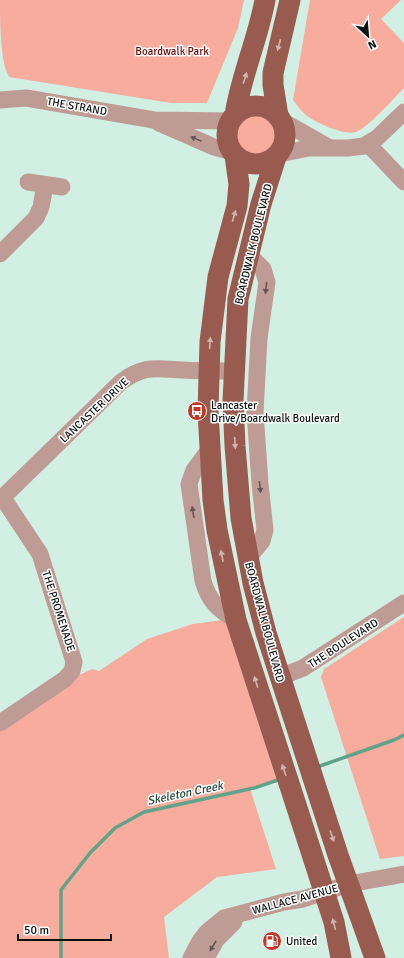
<svg xmlns="http://www.w3.org/2000/svg" width="404" height="958" viewBox="0 0 404 958" font-family="Signika,sans-serif">
<style>
.green{fill:#f7ac9e}
.lines{fill:none;stroke-linecap:round;stroke-linejoin:round}
.stream{stroke:#60a28a;stroke-width:3.5}
.minor{stroke:#bf9b95;stroke-width:17}
.major{stroke:#995b50;stroke-width:21}
.oneway{fill:#d1b5b0}
.oneway2{fill:#645652}
.labels{text-anchor:middle;stroke-width:3;stroke-linejoin:round;paint-order:stroke}
.park-label{font-size:11px;fill:#670700;stroke:#fff}
.street-label{font-size:11px;fill:#08120e;stroke:#fff}
.poi-label{font-size:11px;fill:#08120e;stroke:#fff;text-anchor:start}
.water-label{font-size:12px;font-style:italic;fill:#22493b;stroke:#fff}
</style>
<rect width="100%" height="100%" fill="#d2efe3"/>
<g class="green">
<path d="M0,0H244L238,28L207,103H171L9,77C0,62 0,20 0,0Z"/>
<path d="M310,0H401L381,19L404,43V88C393,99 369,127 356,132C345,136 317,123 307,116C302,112 297,105 293,100Z"/>
<circle cx="255" cy="137" r="21"/>
<path d="M404,617V856L380,859L321,677L324,669Z"/>
<path d="M230,619L279,779L250,789L276,869L217,877L164,917L169,958H0V729L73,678L92,669L99,671L147,639L193,624Z"/>
</g>
<g class="lines">
<g class="stream">
<path d="M317,767L394,740L404,735"/>
<path d="M61,958V890L90,853L115,828L144,812L254,788L281,779"/>
</g>
<g class="minor">
<path d="M0,100L26,98L38,100L154,120L231,121"/>
<path d="M282,121L328,147"/>
<path d="M159,123L214,147L233,152"/>
<path d="M368,144L404,182"/>
<path d="M279,154L309,148H348L364,146L377,138L404,112"/>
<path d="M28,182L62,187"/>
<path d="M0,254L36,218L41,207L45,185"/>
<path d="M209,450L194,470L189,484L203,581C209,601 218,610 236,620"/>
<path d="M0,500L121,382C145,364 156,369 183,370C200,371 217,371 234,371"/>
<path d="M248,558L262,541L265,530L260,484L255,412L259,338L267,282L263,269L249,255"/>
<path d="M280,677L303,668L404,603"/>
<path d="M0,723L65,679L72,671L74,662L40,554L3,498"/>
<path d="M191,958L200,941L207,932L224,918L284,902L303,899L349,884L404,874"/>
<path d="M206,958L216,940L234,922"/>
</g>
<g class="major">
<circle cx="256" cy="135" r="29"/>
<path d="M235,115C241,76 258,39 265,0"/>
<path d="M278,116L273,85V73L290,0"/>
<path d="M235,156L239,184L237,206L218,277L210,342L208,411L213,500L217,530L236,620L334,922L341,958"/>
<path d="M276,157L261,204L238,299L233,401L235,446L241,518L253,583L266,633L338,855L375,958"/>
</g>
</g>
<defs><path id="oneway-solid" d="M-6-.8H1V-3.2L6.5 0L1 3.2V.8H-6Z"/></defs>
<g class="oneway">
<use href="#oneway-solid" transform="translate(279 45) rotate(105)"/>
<use href="#oneway-solid" transform="translate(245 78) rotate(-73)"/>
<use href="#oneway-solid" transform="translate(234 216) rotate(-74)"/>
<use href="#oneway-solid" transform="translate(210 343) rotate(-86)"/>
<use href="#oneway-solid" transform="translate(235 443) rotate(87)"/>
<use href="#oneway-solid" transform="translate(222 556) rotate(-101)"/>
<use href="#oneway-solid" transform="translate(256 682) rotate(-107)"/>
<use href="#oneway-solid" transform="translate(284 770) rotate(-109)"/>
<use href="#oneway-solid" transform="translate(332 836) rotate(71)"/>
<use href="#oneway-solid" transform="translate(334 924) rotate(-104)"/>
</g>
<g class="oneway2">
<use href="#oneway-solid" transform="translate(196 139) rotate(-158)"/>
<use href="#oneway-solid" transform="translate(266 288) rotate(97)"/>
<use href="#oneway-solid" transform="translate(260 487) rotate(84)"/>
<use href="#oneway-solid" transform="translate(193 512) rotate(-99)"/>
<use href="#oneway-solid" transform="translate(213 946) rotate(121)"/>
</g>
<defs>
<symbol id="bus-disc" viewBox="-11 -11 22 22"><circle r="9.5" fill="#c33624" stroke="#fff"/><path d="M-5-6H5V4H4V6H2V4H-2V6H-4V4H-5ZM-3.5-4V0h7V-4ZM-3.5 1.2v1.5H-2V1.2ZM2 1.2v1.5H3.5V1.2Z" fill="#fff"/></symbol>
<symbol id="fuel-disc" viewBox="-11 -11 22 22"><circle r="9.5" fill="#c33624" stroke="#fff"/><path d="M-5.5-6h7V0h2V4h1.3V-2.5L3-4.5l.8-.8L6-3V5H2.5V1h-1V6h-7ZM-4.2-4.7v3.2H.2V-4.7Z" fill="#fff"/></symbol>
</defs>
<g fill-rule="evenodd">
<use href="#bus-disc" x="186" y="400" width="22" height="22"/>
<use href="#fuel-disc" x="261" y="930" width="22" height="22"/>
</g>
<g class="labels">
<g class="park-label">
<text x="172" y="55">Boardwalk Park</text>
</g>
<g class="street-label">
<text transform="translate(77 106) rotate(10)" y="4">THE STRAND</text>
<text transform="translate(253 244) rotate(-76)" y="4">BOARDWALK BOULEVARD</text>
<text transform="translate(94 410) rotate(-43)" y="4">LANCASTER DRIVE</text>
<text transform="translate(59 611) rotate(72)" y="4">THE PROMENADE</text>
<text transform="translate(265 622) rotate(75)" y="4">BOARDWALK BOULEVARD</text>
<text transform="translate(343 643) rotate(-33)" y="4">THE BOULEVARD</text>
<text transform="translate(295 899) rotate(-15)" y="4">WALLACE AVENUE</text>
</g>
<g class="poi-label">
<text x="211" y="409">Lancaster<tspan x="211" dy="13">Drive/Boardwalk Boulevard</tspan></text>
<text x="286" y="945">United</text>
</g>
<g class="water-label">
<text transform="translate(185 793) rotate(-12)" y="4">Skeleton Creek</text>
</g>
</g>
<g transform="translate(368 36) rotate(154)" stroke="#ffffff" stroke-width="3" paint-order="stroke">
<path d="M0-3L7 15L0 10L-7 15Z" fill="#08120e"/>
<text y="-6" font-size="11" font-weight="bold" text-anchor="middle" fill="#08120e">N</text>
</g>
<path d="M18 934v6h93v-6" fill="none" stroke="#08120e" stroke-width="2"/>
<text x="24" y="934" font-size="12" fill="#08120e" stroke="#ffffff" stroke-width="3" paint-order="stroke">50 m</text>
</svg>
